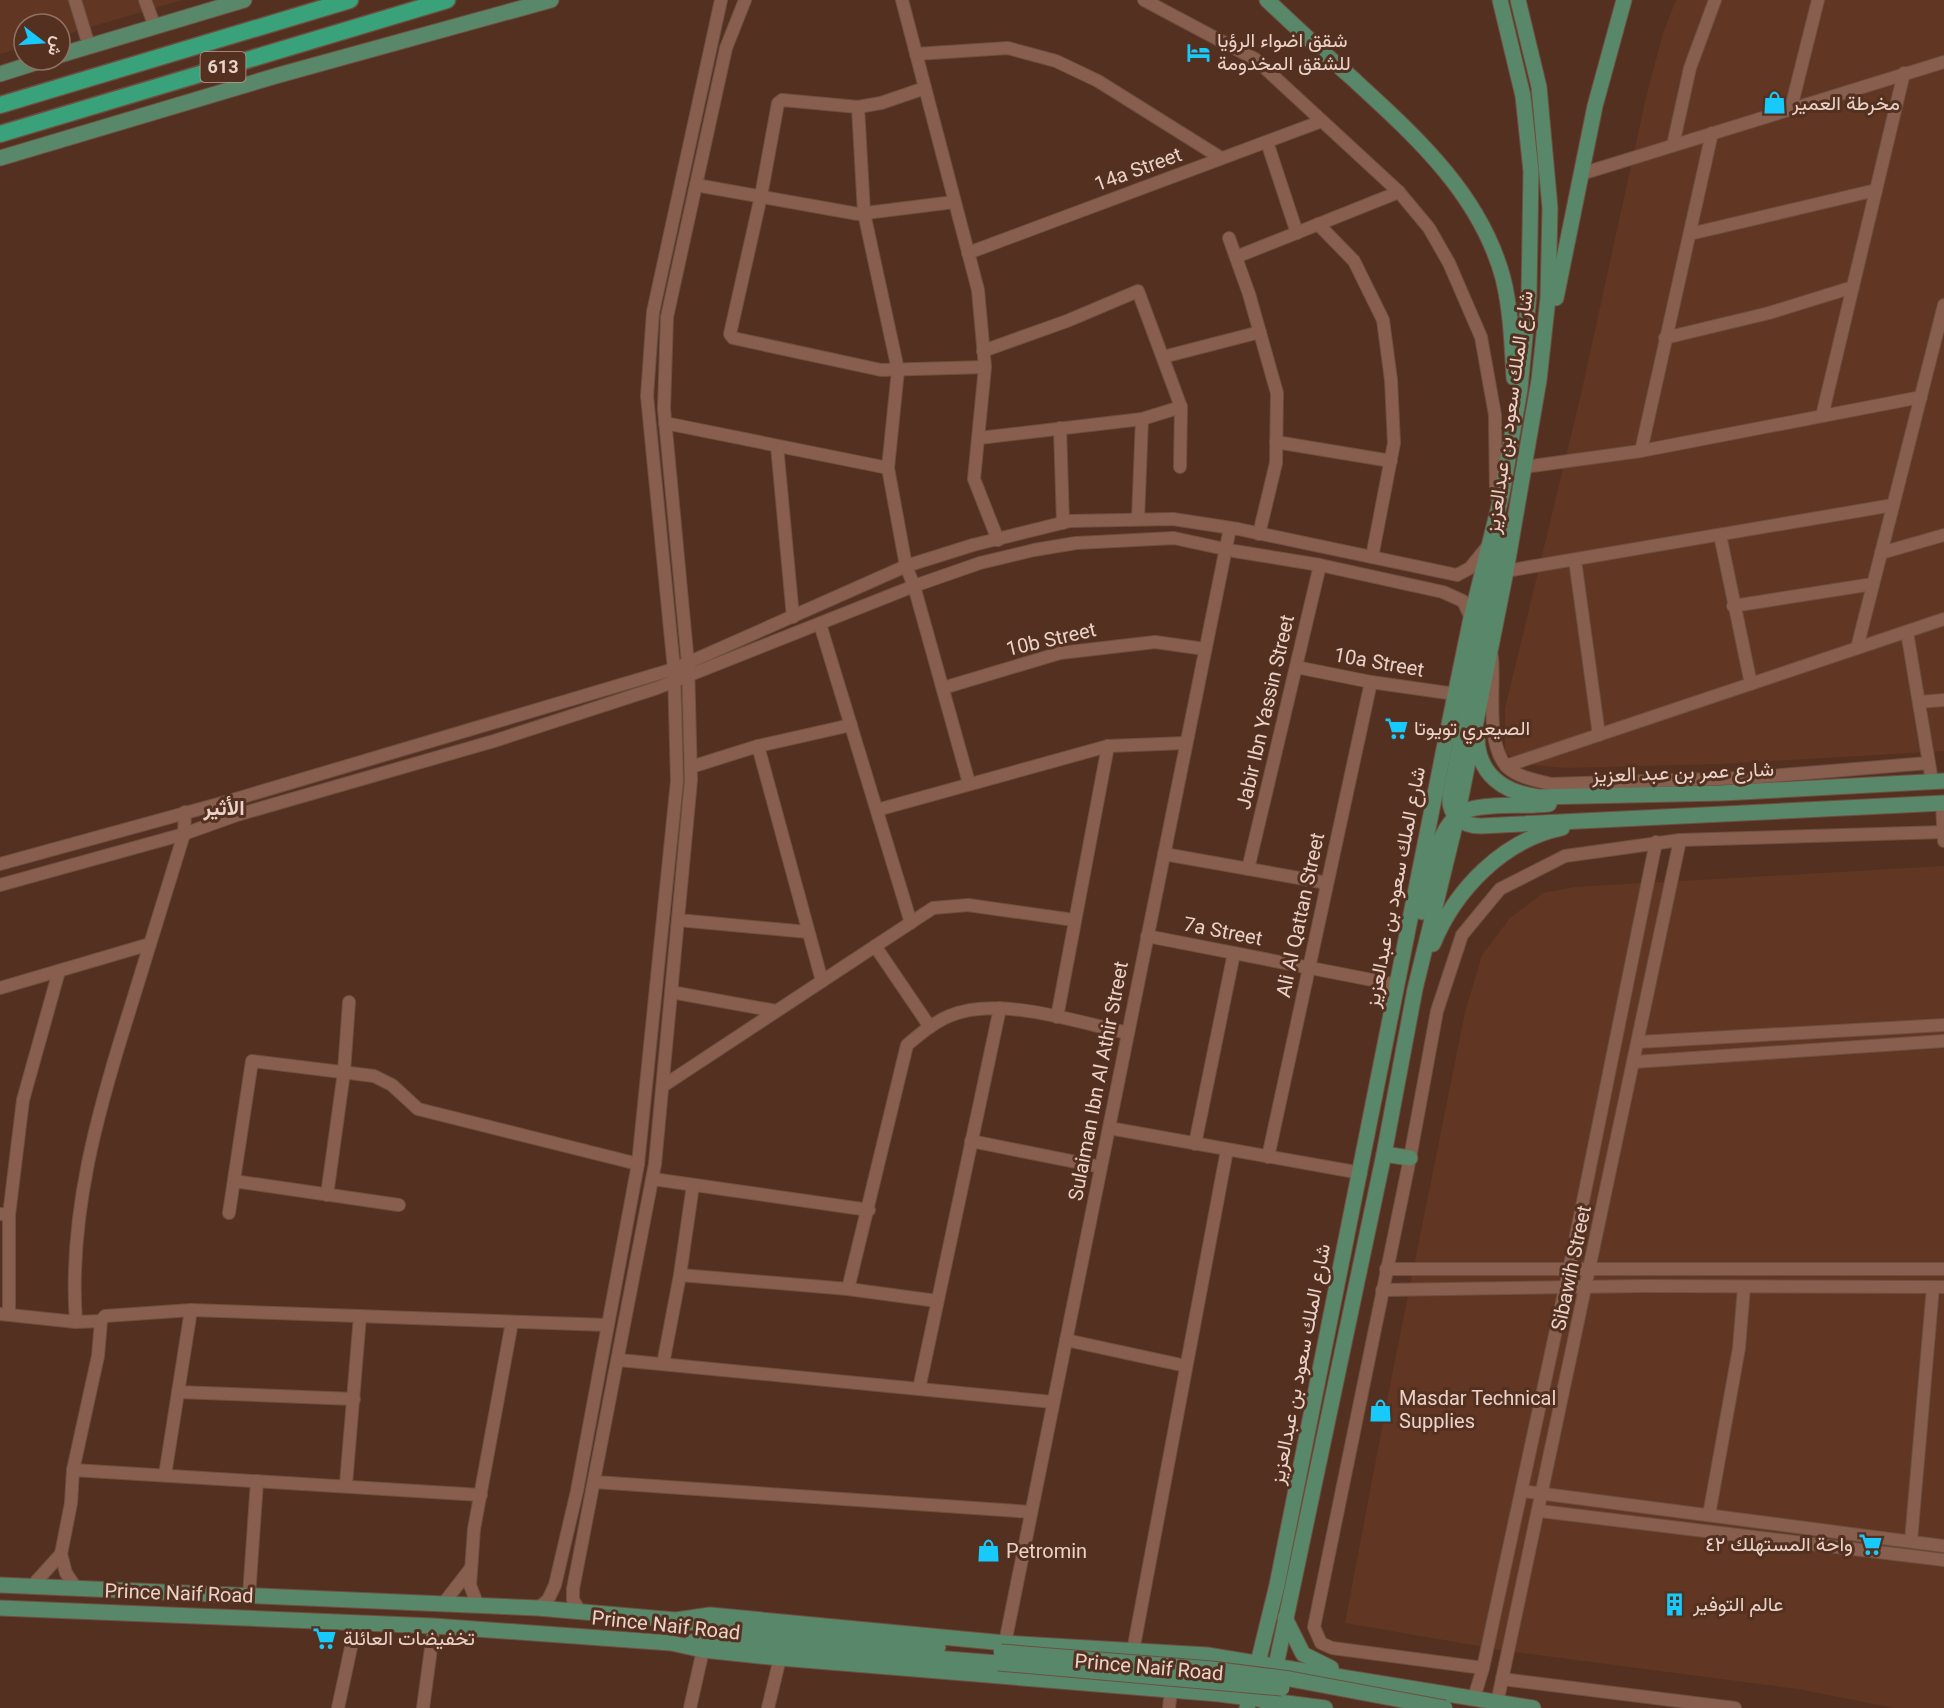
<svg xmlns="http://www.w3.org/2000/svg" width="1944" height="1708" viewBox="0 0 1944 1708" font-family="Roboto,Vazirmatn,sans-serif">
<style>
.built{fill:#613622}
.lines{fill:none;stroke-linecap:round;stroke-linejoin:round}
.minor-casing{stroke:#6d4f41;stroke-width:14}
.major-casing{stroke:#6d4f41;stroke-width:17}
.highway-casing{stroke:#6d4f41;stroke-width:19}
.minor{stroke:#885f4e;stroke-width:12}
.major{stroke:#598769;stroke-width:15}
.highway{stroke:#3aa27b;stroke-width:16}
.major-bridge-casing{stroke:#6d4f41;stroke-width:17;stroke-linecap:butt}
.major-bridge{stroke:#598769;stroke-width:15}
.labels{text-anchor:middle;stroke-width:6;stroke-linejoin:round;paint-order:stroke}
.shield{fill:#543020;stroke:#bda196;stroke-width:1.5}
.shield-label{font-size:18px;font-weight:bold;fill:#ead2c8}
.poi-label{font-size:20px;fill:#ead2c8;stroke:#543020;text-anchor:start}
.street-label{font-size:20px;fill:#ead2c8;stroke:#543020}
.neighbourhood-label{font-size:21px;font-weight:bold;fill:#ead2c8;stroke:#543020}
</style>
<rect width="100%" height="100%" fill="#543020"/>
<g class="built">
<path d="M0,0H182L60,36V24H24V47L0,54Z"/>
<path d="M1676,0H1944V751L1721,764L1567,768L1520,764L1505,752V708L1581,394L1647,93L1663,33Z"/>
<path d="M1944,866V1708H1894L1798,1689L1507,1651L1345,1623L1391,1380L1465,1012L1482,955L1510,918L1543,893L1574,887Z"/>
</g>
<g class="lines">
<defs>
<g id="minor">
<path d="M75,0L89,46"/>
<path d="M145,0L155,27"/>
<path d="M902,0L978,290L985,367L974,479L998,540"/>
<path d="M1144,0L1255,59L1399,192L1429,228L1449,263L1481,337L1495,415L1496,496"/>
<path d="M916,54L1008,48L1056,61L1098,81L1221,158"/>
<path d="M925,88L881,103L858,107L782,100L778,103L761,196L730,334L733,338L881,370L985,367"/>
<path d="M858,107L864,213L898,370L888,468L906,566L914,586L969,783"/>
<path d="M1791,108L1818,0"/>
<path d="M1267,142L1297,233"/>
<path d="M1673,145L1690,68L1715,0"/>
<path d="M1581,174L1944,62"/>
<path d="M696,185L858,214L954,202"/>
<path d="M1318,224L1354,261L1383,320L1391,380L1394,443L1372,557"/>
<path d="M1690,234L1876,190"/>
<path d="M1229,238L1249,294L1277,393L1276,463L1259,534"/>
<path d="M968,253L1322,121"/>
<path d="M1236,257L1399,192"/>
<path d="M1665,338L1769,313L1853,287"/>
<path d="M983,351L1067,321L1138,291L1181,407L1180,467"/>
<path d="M1163,357L1260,332"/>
<path d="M1822,416L1904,73"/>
<path d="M665,423L888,468"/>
<path d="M1060,428L1063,523"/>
<path d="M979,438L1142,419L1181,407"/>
<path d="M1276,442L1391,461"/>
<path d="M777,446L793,617"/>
<path d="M1641,451L1712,133"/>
<path d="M1524,467L1641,451L1921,397"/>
<path d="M1138,519L1142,419"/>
<path d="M1720,535L1751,684"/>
<path d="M1881,553L1944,535"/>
<path d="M1575,560L1599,735"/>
<path d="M1506,571L1893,505"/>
<path d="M1733,606L1873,584"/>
<path d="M820,624L911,923"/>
<path d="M1907,632L1932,781"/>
<path d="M1857,648L1944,305"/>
<path d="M1492,657C1495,688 1485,744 1507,767C1519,778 1536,780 1551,784L1746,778L1928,763"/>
<path d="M1296,667L1371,682L1455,694"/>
<path d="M943,688L1060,653L1155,642L1205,649"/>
<path d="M1919,702L1944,700"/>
<path d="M758,746L822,981"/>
<path d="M1506,766L1944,619"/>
<path d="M691,767L758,746L851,725"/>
<path d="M1942,804L1944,841"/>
<path d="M877,810L1108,746L1186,743"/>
<path d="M1164,854L1327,883"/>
<path d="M0,864L229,801L674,669L906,566L973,545L1070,521L1173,519L1238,529L1457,575L1470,568L1487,547"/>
<path d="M1248,869L1320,565"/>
<path d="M0,885L184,834L237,815L494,741L657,688L914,586L980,563L1034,550L1076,543L1174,538L1234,551L1320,565L1443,592L1463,601L1471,618"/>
<path d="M678,920L808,932"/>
<path d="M1147,936L1398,985"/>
<path d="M875,946L930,1027"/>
<path d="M0,988L150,944"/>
<path d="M671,992L776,1011"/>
<path d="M1057,1017L1108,746"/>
<path d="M1638,1042L1944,1025"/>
<path d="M1634,1062L1944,1041"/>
<path d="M663,1086L933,908L968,905L1074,920"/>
<path d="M1109,1128L1361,1173"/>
<path d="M971,1141L1101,1167"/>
<path d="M1195,1144L1234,953"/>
<path d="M1268,1157L1371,682"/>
<path d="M653,1179L869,1210"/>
<path d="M234,1181L399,1205"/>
<path d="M327,1195L344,1072L349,1002"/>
<path d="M229,1213L252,1061L374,1076L392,1085L418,1109L638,1164"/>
<path d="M0,1214L9,1215L23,1100L59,971"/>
<path d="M9,1215V1315"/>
<path d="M1386,1269H1944"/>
<path d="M680,1275L848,1289L937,1301"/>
<path d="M848,1289L907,1045C920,1034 933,1023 949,1016C999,995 1076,1022 1128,1033"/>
<path d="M1382,1290L1642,1286L1944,1287"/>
<path d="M0,1314L76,1322L101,1321"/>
<path d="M76,1322C68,1215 98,1110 130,1009C148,951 166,893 184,834L185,812"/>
<path d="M1066,1340L1186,1366"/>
<path d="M619,1360L1053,1402"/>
<path d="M663,1364L680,1275L693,1185"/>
<path d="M919,1389L1000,1008"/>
<path d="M178,1392L354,1399"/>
<path d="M73,1470L481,1495"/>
<path d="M165,1475L191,1310"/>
<path d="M595,1482L1031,1512"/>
<path d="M346,1484L360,1316"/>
<path d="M1522,1491L1944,1546"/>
<path d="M1540,1511L1944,1560"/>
<path d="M1709,1515L1739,1348L1744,1287"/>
<path d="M1911,1541L1933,1287"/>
<path d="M32,1586L61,1554"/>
<path d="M76,1588L66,1573L61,1554L71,1503L73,1470L98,1356L101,1321L105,1316L191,1310L607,1325"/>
<path d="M249,1596L257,1481"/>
<path d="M443,1604L471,1568"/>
<path d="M478,1606L470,1585L474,1529L512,1322"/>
<path d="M538,1608L548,1600L555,1585L577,1491L638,1164L677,781L674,669L647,396L653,312L721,0"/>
<path d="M581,1613L573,1600V1589L655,1164L691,780L688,664L664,409L667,317L726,48L745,0"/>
<path d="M1005,1643L1230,528"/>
<path d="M1133,1651L1227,1150"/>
<path d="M1483,1668L1332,1648L1321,1643L1314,1627L1410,1158L1437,1011L1462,935L1500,889L1565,856L1680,840L1944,832"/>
<path d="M1502,1679L1735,1708"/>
<path d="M1474,1698L1483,1668L1569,1270L1656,842"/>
<path d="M1497,1703L1680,840"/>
<path d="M338,1708L356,1624"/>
<path d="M423,1708L434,1626"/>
<path d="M690,1708L703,1650"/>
<path d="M768,1708L780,1658"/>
<path d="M1169,1708L1171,1690"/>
</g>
<g id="major">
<path d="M1267,0C1295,26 1322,52 1351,77C1414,135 1480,193 1503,278C1511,310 1512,345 1514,378"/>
<path d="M60,55L244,0"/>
<path d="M0,74L44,60"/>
<path d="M0,158L279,75L551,0"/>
<path d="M1556,298L1595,106L1624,0"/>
<path d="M1500,526L1498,554L1450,795C1448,816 1463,826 1481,826L1944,803"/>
<path d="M1477,738C1478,775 1504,792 1538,797L1722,793L1944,781"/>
<path d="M1422,912C1429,883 1435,817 1471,809C1496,803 1523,807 1549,804"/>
<path d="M1433,944C1455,890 1503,840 1562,828"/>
<path d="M1384,1154L1410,1158"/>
<path d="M0,1585L538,1608L676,1620L710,1615L1005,1643L1207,1655L1533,1708"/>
<path d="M0,1608L434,1626L671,1643L703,1650L780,1658L1219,1694L1325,1708"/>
<path d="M1285,1618L1303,1654L1331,1668"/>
<path d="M688,1622L782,1634L938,1647"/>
<path d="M692,1642L707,1640L998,1663"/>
<path d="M1247,1708L1277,1585L1444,749L1471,618L1502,494L1520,389L1529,295L1531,171L1523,96L1500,0"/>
<path d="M1267,1708L1384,1154L1415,989L1457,817L1506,571L1539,380L1548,298L1550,208L1539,87L1518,0"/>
</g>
<g id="highway">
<path d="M0,105L350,0"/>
<path d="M0,134L447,0"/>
</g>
</defs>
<use href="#minor" class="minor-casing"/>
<use href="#major" class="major-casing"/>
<use href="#highway" class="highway-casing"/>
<use href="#minor" class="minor"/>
<use href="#major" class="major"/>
<use href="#highway" class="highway"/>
<defs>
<g id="major-bridge">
<path d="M1001,1652L1212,1669L1290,1679L1445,1708"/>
<path d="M998,1663L1282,1688"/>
</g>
</defs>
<use href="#major-bridge" class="major-bridge-casing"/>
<use href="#major-bridge" class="major-bridge"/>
</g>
<defs>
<symbol id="hotel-bare" viewBox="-9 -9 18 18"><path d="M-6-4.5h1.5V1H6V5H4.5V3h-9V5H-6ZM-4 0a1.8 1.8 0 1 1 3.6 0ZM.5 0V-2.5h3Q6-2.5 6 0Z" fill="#18cafc" stroke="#543020" stroke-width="2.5" paint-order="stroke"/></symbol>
<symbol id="shop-bare" viewBox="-9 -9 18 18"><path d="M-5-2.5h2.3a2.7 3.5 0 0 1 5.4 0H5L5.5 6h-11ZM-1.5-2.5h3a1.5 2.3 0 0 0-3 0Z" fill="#18cafc" stroke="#543020" stroke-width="2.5" paint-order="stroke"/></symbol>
<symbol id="supermarket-bare" viewBox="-9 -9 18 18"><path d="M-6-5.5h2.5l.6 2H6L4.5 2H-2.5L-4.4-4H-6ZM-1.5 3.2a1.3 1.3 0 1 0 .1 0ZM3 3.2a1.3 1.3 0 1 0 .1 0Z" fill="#18cafc" stroke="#543020" stroke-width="2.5" paint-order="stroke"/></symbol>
<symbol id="building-bare" viewBox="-9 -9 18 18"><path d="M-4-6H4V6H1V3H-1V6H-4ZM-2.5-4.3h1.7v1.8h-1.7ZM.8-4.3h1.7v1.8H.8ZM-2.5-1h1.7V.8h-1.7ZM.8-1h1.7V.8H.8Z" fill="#18cafc" stroke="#543020" stroke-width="2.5" paint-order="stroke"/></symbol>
</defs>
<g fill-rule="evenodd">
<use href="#hotel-bare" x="1182" y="36" width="33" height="33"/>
<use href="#shop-bare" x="1758" y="86" width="33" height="33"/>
<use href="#supermarket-bare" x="1380" y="712" width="33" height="33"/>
<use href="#shop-bare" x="1364" y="1394" width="33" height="33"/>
<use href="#supermarket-bare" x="1854" y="1528" width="33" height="33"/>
<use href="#shop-bare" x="972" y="1534" width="33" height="33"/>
<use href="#building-bare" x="1658" y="1588" width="33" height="33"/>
<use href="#supermarket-bare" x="308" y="1622" width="33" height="33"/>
</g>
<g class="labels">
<rect class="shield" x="200.5" y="52" width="45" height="30" rx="4.5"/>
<g class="shield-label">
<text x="223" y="73">613</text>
</g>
<g class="poi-label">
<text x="1217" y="47">شقق اضواء الرؤيا<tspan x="1217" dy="23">للشقق المخدومة</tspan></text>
<text x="1792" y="110">مخرطة العمير</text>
<text x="1414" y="735">الصيعري تويوتا</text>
<text x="1399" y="1405">Masdar Technical<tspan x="1399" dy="23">Supplies</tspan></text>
<text x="1853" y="1551" text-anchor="end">واحة المستهلك ٤٢</text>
<text x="1006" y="1558">Petromin</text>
<text x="1693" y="1611">عالم التوفير</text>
<text x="343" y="1645">تخفيضات العائلة</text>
</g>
<g class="street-label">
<text transform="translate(1138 169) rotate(-20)" y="7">14a Street</text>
<text transform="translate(1509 412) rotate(-82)" y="7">شارع الملك سعود بن عبدالعزيز</text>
<text transform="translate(1051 639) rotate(-13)" y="7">10b Street</text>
<text transform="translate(1379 662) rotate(10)" y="7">10a Street</text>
<text transform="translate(1265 712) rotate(-77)" y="7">Jabir Ibn Yassin Street</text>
<text transform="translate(1683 772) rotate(-2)" y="7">شارع عمر بن عبد العزيز</text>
<text transform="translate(1395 887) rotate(-79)" y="7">شارع الملك سعود بن عبدالعزيز</text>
<text transform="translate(1300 915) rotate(-78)" y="7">Ali Al Qattan Street</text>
<text transform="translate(1223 931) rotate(11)" y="7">7a Street</text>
<text transform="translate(1098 1081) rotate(-79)" y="7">Sulaiman Ibn Al Athir Street</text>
<text transform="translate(1571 1268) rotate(-78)" y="7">Sibawih Street</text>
<text transform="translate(1300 1364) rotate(-79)" y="7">شارع الملك سعود بن عبدالعزيز</text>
<text transform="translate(179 1593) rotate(2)" y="7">Prince Naif Road</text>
<text transform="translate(666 1625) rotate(6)" y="7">Prince Naif Road</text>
<text transform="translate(1149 1667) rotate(5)" y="7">Prince Naif Road</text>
</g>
<g class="neighbourhood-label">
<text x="224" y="815">الأثير</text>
</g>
</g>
<g transform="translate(42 42) rotate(107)"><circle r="28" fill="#543020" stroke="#907163" stroke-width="1.5"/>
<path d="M0-4.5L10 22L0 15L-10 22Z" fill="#18cafc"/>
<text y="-9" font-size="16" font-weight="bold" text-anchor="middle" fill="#ead2c8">ش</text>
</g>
</svg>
